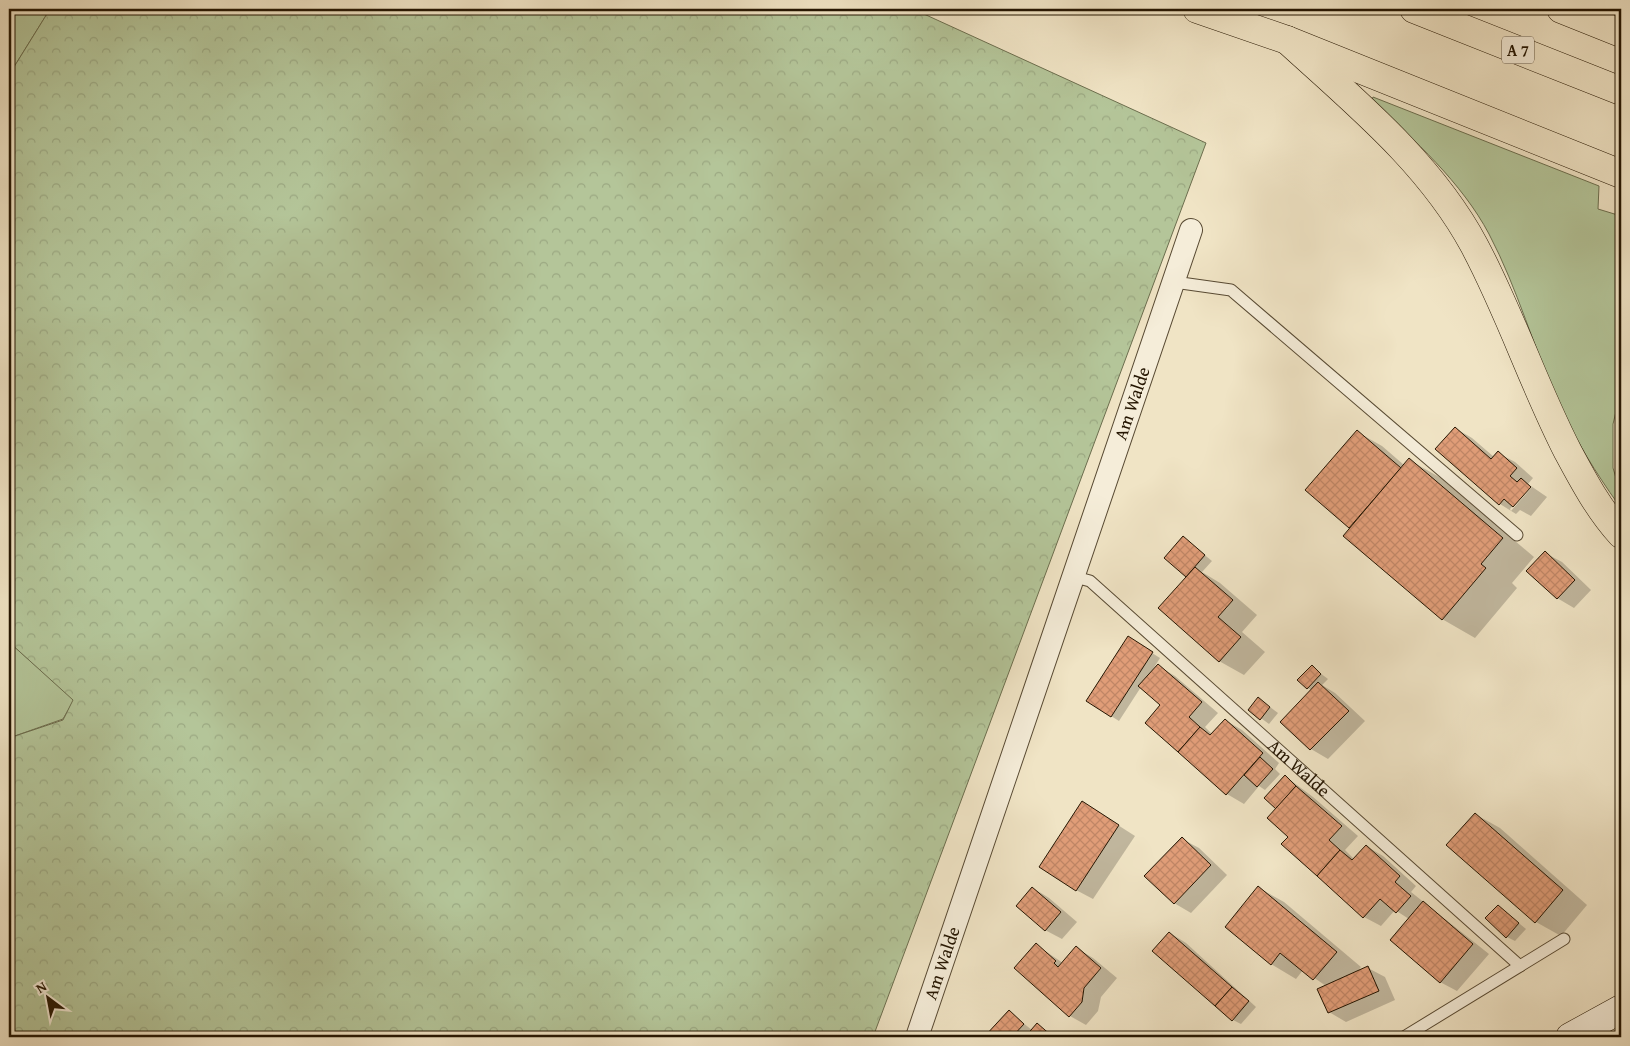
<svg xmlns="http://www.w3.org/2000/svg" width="1630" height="1046" viewBox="0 0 1630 1046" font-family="'Gentium Book Plus',serif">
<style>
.green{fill:#b4c599;stroke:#6c6e4e}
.forest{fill:url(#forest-crowns);stroke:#6c6e4e}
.shadow{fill:#0003;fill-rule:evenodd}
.building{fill:url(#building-cross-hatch);stroke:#251602}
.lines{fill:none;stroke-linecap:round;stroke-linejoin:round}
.service-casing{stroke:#584a33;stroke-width:13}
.minor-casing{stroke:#584a33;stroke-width:24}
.secondary-casing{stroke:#251602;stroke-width:29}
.motorway-casing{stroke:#251602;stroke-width:29}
.service{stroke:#f5edd9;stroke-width:11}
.minor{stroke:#f5edd9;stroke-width:22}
.secondary{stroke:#f5edd9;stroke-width:28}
.motorway{stroke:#f0e4c5;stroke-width:28}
.labels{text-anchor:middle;stroke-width:4;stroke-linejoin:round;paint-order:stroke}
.shield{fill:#f5edd9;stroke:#635642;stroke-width:1}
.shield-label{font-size:16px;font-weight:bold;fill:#251602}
.street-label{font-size:18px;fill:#251602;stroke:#f5edd9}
</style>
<defs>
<pattern id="forest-crowns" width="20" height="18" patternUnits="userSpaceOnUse" patternTransform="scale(1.25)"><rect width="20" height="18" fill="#b4c599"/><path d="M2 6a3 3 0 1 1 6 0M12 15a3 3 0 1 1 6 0" fill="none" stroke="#9ba882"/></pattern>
<pattern id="building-cross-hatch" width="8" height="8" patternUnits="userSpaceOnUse" patternTransform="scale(1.25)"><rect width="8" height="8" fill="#e09d78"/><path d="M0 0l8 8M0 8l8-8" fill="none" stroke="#c08666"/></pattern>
</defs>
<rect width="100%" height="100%" fill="#f0e4c5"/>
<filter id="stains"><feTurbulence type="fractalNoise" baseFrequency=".004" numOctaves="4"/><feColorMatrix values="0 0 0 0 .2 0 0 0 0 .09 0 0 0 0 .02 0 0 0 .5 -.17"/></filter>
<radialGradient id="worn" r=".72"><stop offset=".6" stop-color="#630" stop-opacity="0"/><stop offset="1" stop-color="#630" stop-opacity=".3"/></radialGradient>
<g class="green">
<path d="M9,9H50L9,75Z"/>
<path d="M1373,97L1599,186L1598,209L1621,216V391L1613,424V468L1620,491L1618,504C1596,473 1576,441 1560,406C1534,350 1518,289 1489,234C1462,183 1414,139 1371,101Z"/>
<path d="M9,642L74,700L63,719L9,738Z"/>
</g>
<path class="forest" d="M50,9H913L1206,143L873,1037H9V738L63,720L73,700L9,642V75Z"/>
<g class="shadow">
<path d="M1455,428L1472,438L1494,457L1498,453L1515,462L1533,478L1528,484L1547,497L1531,516L1520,510L1516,514L1500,504ZM1529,487H1532L1511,511L1510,509Z"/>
<path d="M1357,432L1382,446L1404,465L1409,460L1441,478L1534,557L1512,583L1517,588L1475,638L1442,619L1351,528L1307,490Z"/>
<path d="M1184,538L1212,561L1202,572L1220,583L1257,615L1242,632L1265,652L1244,675L1219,661L1187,576Z"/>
<path d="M1545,553L1562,562L1591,590L1574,608L1557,598Z"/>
<path d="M1136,643L1160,658L1150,674L1158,666L1175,676L1218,713L1205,727L1212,734L1225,720L1242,730L1279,763L1275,769L1280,774L1265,790L1259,786L1244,804L1227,794L1147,722L1161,705L1141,687L1119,721L1111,716Z"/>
<path d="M1312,667L1328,679L1322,685L1335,693L1365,721L1328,759L1311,749L1282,722L1312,690L1307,688Z"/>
<path d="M1259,699L1278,713L1269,724L1250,710Z"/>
<path d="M1285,776L1313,797L1358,836L1345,850L1354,859L1366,846L1383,856L1416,886L1411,892L1489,954L1457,991L1440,982L1409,919L1395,910L1381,926L1364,917L1290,837L1277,809Z"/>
<path d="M1099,813L1135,836L1093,899L1076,890Z"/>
<path d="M1475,814L1500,828L1587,905L1561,936L1536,922Z"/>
<path d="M1182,839L1199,848L1227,875L1191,913L1174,903Z"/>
<path d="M1033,888L1049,898L1077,922L1062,939L1045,930Z"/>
<path d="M1259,888L1284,902L1361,967L1356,973L1368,968L1385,977L1395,1000L1346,1022L1329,1012L1326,986L1303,970L1296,979L1271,964Z"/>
<path d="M1498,906L1526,929L1515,941L1507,937Z"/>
<path d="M1170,933L1186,943L1256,1007L1241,1024L1233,1020Z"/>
<path d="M1036,945L1063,963L1076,948L1093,958L1117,978L1101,997L1098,1011L1086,1025L1070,1016Z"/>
<path d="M1009,1012L1032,1030L1037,1025L1057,1037H986Z"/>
</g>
<g class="building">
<path d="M1455,427L1491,459L1498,451L1517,468L1510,476L1517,482L1521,478L1531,487L1513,507L1504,499L1499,505L1435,449Z"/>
<path d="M1357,430L1401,468L1349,528L1305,490Z"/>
<path d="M1409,458L1503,538L1481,564L1486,568L1442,620L1343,536Z"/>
<path d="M1183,536L1205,555L1186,577L1164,558Z"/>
<path d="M1545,551L1575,580L1557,599L1526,571Z"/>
<path d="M1195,567L1233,600L1218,617L1241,637L1219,662L1158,608Z"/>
<path d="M1128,636L1153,652L1111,717L1086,701Z"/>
<path d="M1158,664L1202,702L1189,717L1200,727L1178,752L1145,723L1160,705L1138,686Z"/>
<path d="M1312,665L1321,674L1307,689L1297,680Z"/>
<path d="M1318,682L1349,711L1310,750L1280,722Z"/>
<path d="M1258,697L1270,707L1260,720L1248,710Z"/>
<path d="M1225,719L1263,753L1226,795L1178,752L1200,727L1210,735Z"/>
<path d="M1260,757L1273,769L1257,787L1244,775Z"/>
<path d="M1285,775L1296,786L1276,809L1264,798Z"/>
<path d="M1296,786L1342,826L1329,840L1340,850L1317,876L1281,844L1288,837L1267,818Z"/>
<path d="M1082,801L1119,825L1076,891L1039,867Z"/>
<path d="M1475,813L1563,890L1535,923L1446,845Z"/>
<path d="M1182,837L1211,865L1174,904L1144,876Z"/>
<path d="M1366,845L1400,876L1395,882L1411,896L1396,913L1380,899L1363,918L1317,876L1340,850L1352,860Z"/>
<path d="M1258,886L1337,952L1313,980L1280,953L1271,965L1225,927Z"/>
<path d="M1032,887L1061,912L1045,931L1016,906Z"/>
<path d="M1423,901L1473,944L1440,983L1390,940Z"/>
<path d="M1498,905L1519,923L1506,938L1485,918Z"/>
<path d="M1169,932L1232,987L1215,1006L1152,951Z"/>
<path d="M1036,943L1056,961L1054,963L1058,967L1076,946L1101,968L1084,988L1082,1002L1069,1017L1014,968Z"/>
<path d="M1368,966L1379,991L1328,1013L1317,989Z"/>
<path d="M1232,987L1249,1001L1232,1021L1215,1006Z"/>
<path d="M1009,1010L1024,1024L1012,1037H984Z"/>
<path d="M1037,1023L1053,1037H1025Z"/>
</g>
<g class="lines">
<defs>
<g id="service">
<path d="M1174,282L1231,290L1517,535"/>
<path id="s1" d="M1075,577L1090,581L1520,966"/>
<path d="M1404,1037L1564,939"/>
</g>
<g id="minor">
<path id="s2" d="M917,1037L1191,230"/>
</g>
<path id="secondary" d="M1570,1037L1621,1009"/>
<g id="motorway">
<path d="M1197,9L1287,40L1621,174"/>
<path d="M1414,9L1621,91"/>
<path d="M1561,9L1621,33"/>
<path d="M1287,40C1355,102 1430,163 1474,245C1510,312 1533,384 1568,452C1583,480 1599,510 1621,534"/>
</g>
</defs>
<use href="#service" class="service-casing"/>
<use href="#minor" class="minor-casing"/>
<use href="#secondary" class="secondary-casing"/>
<use href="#motorway" class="motorway-casing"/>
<use href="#service" class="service"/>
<use href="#minor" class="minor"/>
<use href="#secondary" class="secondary"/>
<use href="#motorway" class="motorway"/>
</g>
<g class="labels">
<rect class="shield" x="1502" y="36.5" width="32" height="27" rx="4"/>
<g class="shield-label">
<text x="1518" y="56">A 7</text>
</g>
<g class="street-label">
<text dy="6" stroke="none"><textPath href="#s2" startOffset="669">Am Walde</textPath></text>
<text dy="6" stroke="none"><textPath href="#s1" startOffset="296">Am Walde</textPath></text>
<text dy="6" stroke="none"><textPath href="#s2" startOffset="78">Am Walde</textPath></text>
</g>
</g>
<rect width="1630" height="1046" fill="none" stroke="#f0e4c5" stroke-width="30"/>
<rect x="10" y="10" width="1610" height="1026" fill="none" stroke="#251602" stroke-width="2.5"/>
<rect x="15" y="15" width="1600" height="1016" fill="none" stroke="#251602"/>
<g transform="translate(48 998) rotate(328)" stroke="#f5edd9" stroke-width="4" paint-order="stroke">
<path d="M0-4L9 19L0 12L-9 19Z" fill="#251602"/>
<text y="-8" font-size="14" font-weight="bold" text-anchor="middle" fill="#251602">N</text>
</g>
<rect width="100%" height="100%" filter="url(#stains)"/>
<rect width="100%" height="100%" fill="url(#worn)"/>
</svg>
